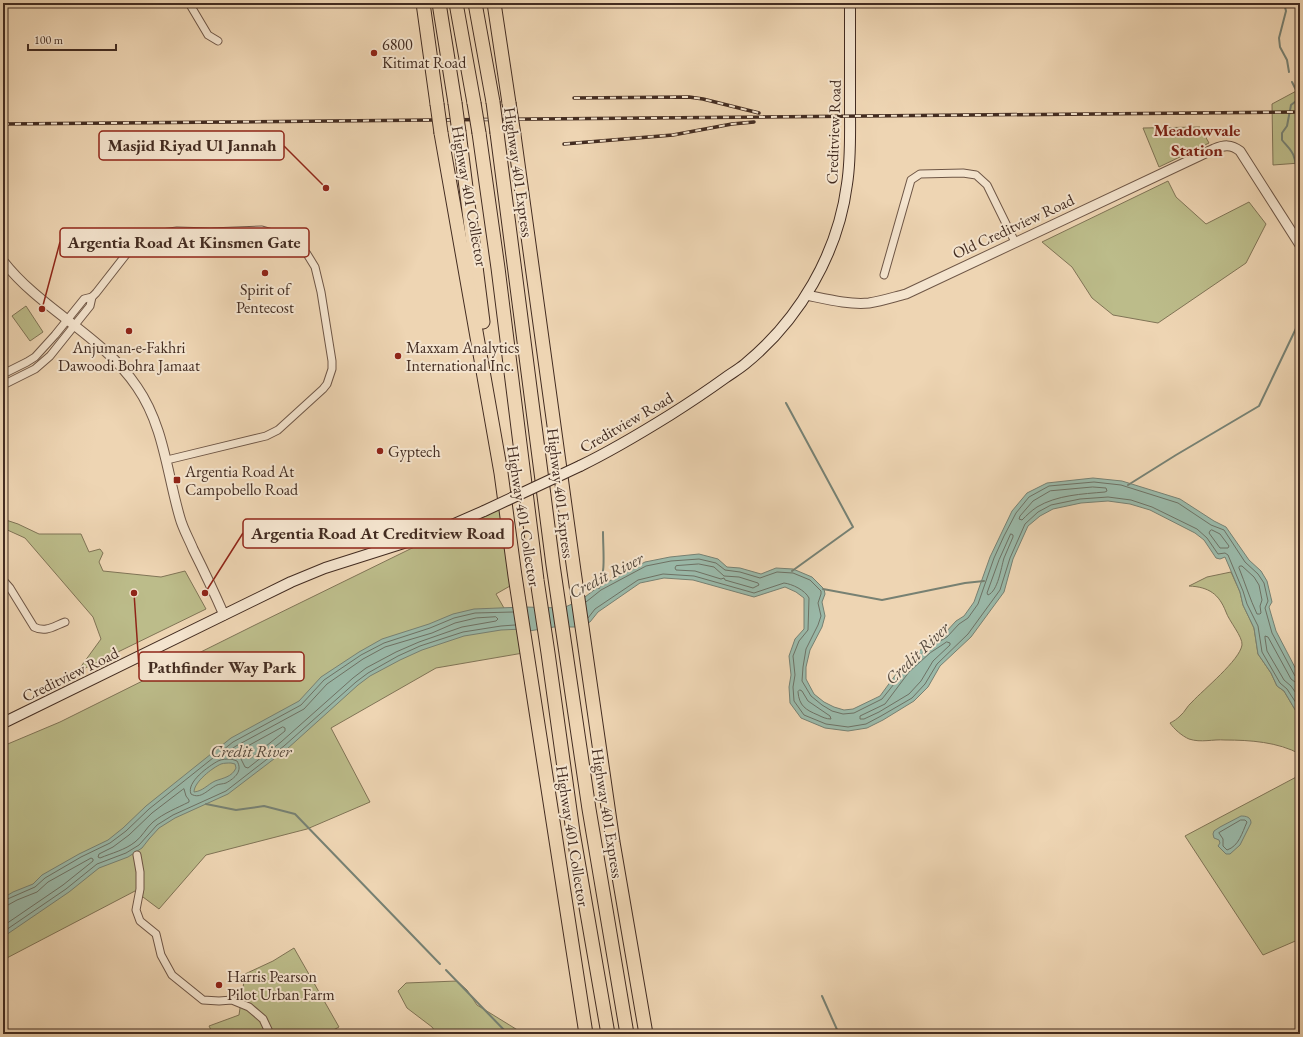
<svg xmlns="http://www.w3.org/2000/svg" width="1303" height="1037" viewBox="0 0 1303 1037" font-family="'EB Garamond',serif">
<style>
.green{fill:#bcbc8a;stroke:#807456}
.water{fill:#9ab9a9;stroke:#778173;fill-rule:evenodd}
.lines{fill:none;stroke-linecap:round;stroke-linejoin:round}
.shore{stroke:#6e7265;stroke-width:1}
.stream{stroke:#778173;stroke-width:2}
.minor-casing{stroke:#6e5646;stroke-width:9}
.tertiary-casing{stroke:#6e5646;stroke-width:11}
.secondary-casing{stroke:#432c21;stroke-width:12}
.motorway-casing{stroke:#432c21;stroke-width:15}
.minor{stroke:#f4e4ce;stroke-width:7}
.tertiary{stroke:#f4e4ce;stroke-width:9}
.secondary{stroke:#f4e4ce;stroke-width:10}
.motorway{stroke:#eed5b3;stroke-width:13}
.rail-casing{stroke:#432c21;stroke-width:3.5}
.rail{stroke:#f4e4ce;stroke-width:2;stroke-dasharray:6;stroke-linecap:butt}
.secondary-bridge-casing{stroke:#432c21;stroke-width:12;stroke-linecap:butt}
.motorway-bridge-casing{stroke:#432c21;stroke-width:15;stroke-linecap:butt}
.secondary-bridge{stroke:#f4e4ce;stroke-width:10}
.motorway-bridge{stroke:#eed5b3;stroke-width:13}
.poi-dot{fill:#8f2418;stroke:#f4e4ce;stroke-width:1.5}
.labels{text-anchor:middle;stroke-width:4;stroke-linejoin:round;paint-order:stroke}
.poi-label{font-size:16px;fill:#432c21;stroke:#f4e4ce;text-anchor:start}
.street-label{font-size:16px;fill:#432c21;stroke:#f4e4ce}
.neighbourhood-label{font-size:17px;font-weight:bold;fill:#7a1f14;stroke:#f4e4ce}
.water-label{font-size:17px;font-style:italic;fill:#54483c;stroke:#f4e4ce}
.leader{fill:none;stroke:#8f2418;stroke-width:1.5}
.callout-dot{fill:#8f2418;stroke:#f4e4ce;stroke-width:1.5}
.callout{fill:#f4e4ce;stroke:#8f2418;stroke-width:1.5}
.callout-label{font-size:17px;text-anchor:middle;font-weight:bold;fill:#432c21}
</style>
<rect width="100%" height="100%" fill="#eed5b3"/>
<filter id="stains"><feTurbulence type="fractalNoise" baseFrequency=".005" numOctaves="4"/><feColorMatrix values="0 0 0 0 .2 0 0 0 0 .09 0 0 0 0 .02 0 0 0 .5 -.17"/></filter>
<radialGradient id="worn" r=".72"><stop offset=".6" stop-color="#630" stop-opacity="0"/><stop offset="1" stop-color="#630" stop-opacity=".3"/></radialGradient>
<g class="green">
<path d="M1300,89V163L1273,165L1272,104Z"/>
<path d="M1200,127L1209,143L1159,167L1143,128Z"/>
<path d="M1168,181L1176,197L1206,224L1249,202L1266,224L1246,263L1158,323L1113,315L1092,298L1072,267L1042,242Z"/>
<path d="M26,306L43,332L30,341L12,316Z"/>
<path d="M500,505L510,586L496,594L529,652L436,668L331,728L370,802L307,829L206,855L159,909L135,891L3,960V746L60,722L255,625Z"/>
<path d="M3,519L18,524L39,534H81L89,552L100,549L103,553L99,562L103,571L161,577L185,571L206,609L77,672L101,639L93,617L25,538L3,528Z"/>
<path d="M1231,572L1240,592L1243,605L1254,628L1258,654L1271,673L1277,686L1284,691L1300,718V754C1278,742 1250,740 1225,740C1213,739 1201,743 1189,739C1182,736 1174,729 1170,723C1174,721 1177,719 1180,716C1185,712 1187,706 1192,702C1203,690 1240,660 1242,645C1243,637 1229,621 1226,612C1219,594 1209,587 1189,586L1207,577Z"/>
<path d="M1300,775V939L1263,955L1185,836Z"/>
<path d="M294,948L339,1027L326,1034H213L209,1026L239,1015L245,974L273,961Z"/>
<path d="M457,981L467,990L477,1005L524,1034H437L432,1027L407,1008L398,991L406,983Z"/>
</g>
<g class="water">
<path d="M1093,478L1122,481L1180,499L1214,521L1226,527L1249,560L1261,571L1267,581L1272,602L1269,607L1276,631L1300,677V718L1284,691L1277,686L1271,673L1258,654L1254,628L1243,605L1240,592L1225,557L1220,559L1216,558L1204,540L1195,533L1150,510L1130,504L1108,501L1081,503L1053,509L1040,516L1028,526L1013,559L1004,592L971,637L940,666L928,687L914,701L883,720L867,728L848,731L825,728L801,718L790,703L789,687L791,675L789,656L795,639L804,629V598L796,592L785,587L754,597L693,580L664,578L640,583L598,612L590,622L578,627H554L529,631L523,629L501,630L464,636L422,650L400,660L370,676L358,685L287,749L228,794L175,818L159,828L149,839L142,848L128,857L99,868L69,892L3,937V898L13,892L33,884L42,875L79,854L108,840L123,828L146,806L231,738L299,701L321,677L359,652L382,639L429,624L453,614L474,609L524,607L563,608L581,600L598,587L645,562L670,557L699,554L718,559L727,567L740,568L761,574L776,568L793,569L812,577L824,589L825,594L822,602L825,616L822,627L810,650L806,667V679L814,694L824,702L834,707L844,710L853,709L880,696L902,666L925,646L945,633L956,621L964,616L974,602L990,557L1012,511L1027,493L1047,483ZM231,763L235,764L236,768C232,777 223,778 215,781C207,785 203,791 194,792C194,782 212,768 221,764C224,763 228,763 231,763Z"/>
<path d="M1241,816C1246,816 1251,817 1251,823L1240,845L1230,854H1226L1218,846L1220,843L1219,840L1214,838L1213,834L1214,831L1220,827Z"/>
</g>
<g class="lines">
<g class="shore">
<path d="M1093,487L1106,488L1107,491L1105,492C1082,494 1057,495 1037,507C1031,511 1027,515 1022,520L1019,519L1020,516L1033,501L1050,491Z"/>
<path d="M1212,530L1220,534L1229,546L1228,548H1220L1209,533L1210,531Z"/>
<path d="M1011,534L1013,535V537C1010,544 1007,551 1004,558C1001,568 998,591 988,595L987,593L999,560Z"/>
<path d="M699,564L714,567L724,576L739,577L758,583L759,585L753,588L725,580L724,578L721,579L695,571L676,570L675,568L676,566Z"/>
<path d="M1240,566H1242L1254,577L1259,585L1262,600L1260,606L1261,613L1260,614H1257C1250,599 1245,583 1239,568Z"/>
<path d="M586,602L601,590L646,566L671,561L699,559L716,563L725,570L740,572L760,578L777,572L793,573L810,580L821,591V594L818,603L821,616L818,625L806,649L803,667L802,681L811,696L822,705L832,711L843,714L854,713L882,699L906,669L927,649L947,637L959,624L968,618L978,604L994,558L1004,536L1016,513L1029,497L1049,486L1094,482L1121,485L1178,503L1211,525L1224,530L1245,562L1258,574L1264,583L1268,601L1265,608L1272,633L1295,676L1300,678"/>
<path d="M496,617L498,619L496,621L462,627L419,642L396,652L366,668L353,678L281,742L248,768L245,767L240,757L230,753V750L236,746L304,709L327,684L363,659L385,647L432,633L455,623L476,618Z"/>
<path d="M588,618L595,609L638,580L663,574L694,576L754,593L784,583C792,584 805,590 809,598L808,630L799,641L793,656L795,675L793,687L794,701L804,715L826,724L848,727L866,724L881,716L912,698L925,684L937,664L968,634L1000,590L1010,558L1025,524L1038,512L1051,505L1080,499L1108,497L1131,500L1152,507L1197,529L1207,538L1218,554L1225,553L1228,555L1243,591L1247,604L1258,626L1262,652L1280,683L1287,689L1300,709"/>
<path d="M947,642L950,643V645L933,661L921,681L909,694L879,712L864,719H860V716L885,704L909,672L930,653Z"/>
<path d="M1300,683L1295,682L1291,679L1268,637L1265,636V638L1267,651L1284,680L1291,686L1300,699"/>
<path d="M800,690L802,691L808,701L830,716L831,719C826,719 822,717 818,715C806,710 799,706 798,692Z"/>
<path d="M283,727L285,728V731L251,758H248L243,751V749Z"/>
<path d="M231,759L237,761C243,771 235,778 226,783C223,784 219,784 217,785C208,789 201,800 191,794C186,782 209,766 218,761C222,759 227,759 231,759Z"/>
<path d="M184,789L186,796L189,800V802C177,808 164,813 153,822C146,828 142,837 135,842C125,850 112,853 100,858L98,857L99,854L113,847L129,835L152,813L182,790Z"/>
<path d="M1241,820H1245L1247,822C1242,833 1239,846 1227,850L1223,846V839L1219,833Z"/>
<path d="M3,901L35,887L45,878L81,857L110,843L126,831L149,809L233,742L301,705L324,680L361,655L384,643L430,628L454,618L475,613L513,612"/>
<path d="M3,906L8,905L17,900L37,892L48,882L91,858L93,859V861L63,885L3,926"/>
<path d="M3,932L66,889L97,864L126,853L139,845L157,825L173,815L226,791L284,746L356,682L368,673L398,656L420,646L463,632L501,626L515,625"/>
</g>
<g class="stream">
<path d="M1284,3L1286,11L1279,38L1280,47L1287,60L1289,72"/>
<path d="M1292,82L1300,98"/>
<path d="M1300,98L1291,105L1287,126L1282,133V140C1286,145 1293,151 1294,157C1297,165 1294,165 1300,173"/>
<path d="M786,403L853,527L792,571"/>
<path d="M1128,485L1176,455L1259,406L1300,320"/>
<path d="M599,588C606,570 603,552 603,532"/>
<path d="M823,589L882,600L965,583L984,581"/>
<path d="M206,804L236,810L264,806L295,814L440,964"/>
<path d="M446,970L508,1034"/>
<path d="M822,996L839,1034"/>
</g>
<defs>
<g id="minor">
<path d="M189,3L208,35L218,41"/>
<path d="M884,275L911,180L920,174L963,173L976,175L987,185L1015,242"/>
<path d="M3,374L27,362L35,357L55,335L84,299L92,297"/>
<path d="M3,385L35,369L50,356L90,306L92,297L96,293L128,252L137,244L154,234L177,231L210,232L262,230L276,234L297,243L307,254L315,267L321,292L332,361V369L327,384L323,389L278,430L266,436L167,460"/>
<path d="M3,580L10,588L34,627C46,633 54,626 65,622"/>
<path d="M137,855L140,872V889L136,910L140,921L156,934L161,955L172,975L203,1000L219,1001L232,1000L249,1007L263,1019L270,1034"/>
</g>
<g id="tertiary">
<path d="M3,261C41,310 102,335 137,387C164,426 167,474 180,518C183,529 189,539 193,549C204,571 214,592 224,615"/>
<path d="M806,295C826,299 849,305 869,303C882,301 894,297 906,294L1214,149C1224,145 1231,144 1240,151L1300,245"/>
</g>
<g id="secondary">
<path d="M580,466C611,451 641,433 670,415C689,403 707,391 725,378C732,373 739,369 745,364C799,320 838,254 847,184C851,159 850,134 850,109C850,74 850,38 850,3"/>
<path d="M3,723L291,582L325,568L429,535L484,511"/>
</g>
<g id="motorway">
<path d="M423,3L437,104"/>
<path d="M439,3L455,103"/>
<path d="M456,3L474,103"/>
<path d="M475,3L493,102"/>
<path d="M494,3L509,103"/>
<path d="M459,132L483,322"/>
<path d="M441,133L501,473L515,576L586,1034"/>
<path d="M479,133L498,268L537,580L548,653L573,832L608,1034"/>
<path d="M497,133L553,565L589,809L627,1034"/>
<path d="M514,135L574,571L613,842L646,1034"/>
</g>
</defs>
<use href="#minor" class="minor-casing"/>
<use href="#tertiary" class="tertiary-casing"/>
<use href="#secondary" class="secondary-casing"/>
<use href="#motorway" class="motorway-casing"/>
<use href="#minor" class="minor"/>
<use href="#tertiary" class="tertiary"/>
<use href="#secondary" class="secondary"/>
<use href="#motorway" class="motorway"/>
<defs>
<g id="rail">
<path d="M574,98L689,97L703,99L759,113"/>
<path d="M3,124L1300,112"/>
<path d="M564,144L673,135L732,124L754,122"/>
</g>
</defs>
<use href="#rail" class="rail-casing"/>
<use href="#rail" class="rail"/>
<defs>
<path id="secondary-bridge" d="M484,511L580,466"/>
<g id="motorway-bridge">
<path d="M493,102L497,133"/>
<path d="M455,103L459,132"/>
<path d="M474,103L479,133"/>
<path d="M509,103L514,135"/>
<path d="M437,104L441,133"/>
</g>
</defs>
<use href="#secondary-bridge" class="secondary-bridge-casing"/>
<use href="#motorway-bridge" class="motorway-bridge-casing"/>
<use href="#secondary-bridge" class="secondary-bridge"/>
<use href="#motorway-bridge" class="motorway-bridge"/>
</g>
<g class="poi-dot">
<circle cx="374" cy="53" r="4"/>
<circle cx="265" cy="273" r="4"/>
<circle cx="129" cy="331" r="4"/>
<circle cx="398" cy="356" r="4"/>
<circle cx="380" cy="451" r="4"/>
<rect x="173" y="476" width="8" height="8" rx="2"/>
<circle cx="219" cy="985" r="4"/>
</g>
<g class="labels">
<g class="poi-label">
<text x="382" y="50">6800<tspan x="382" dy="18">Kitimat Road</tspan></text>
<text x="265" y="295" text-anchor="middle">Spirit of<tspan x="265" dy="18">Pentecost</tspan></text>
<text x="129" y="353" text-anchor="middle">Anjuman-e-Fakhri<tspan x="129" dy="18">Dawoodi Bohra Jamaat</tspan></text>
<text x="406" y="353">Maxxam Analytics<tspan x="406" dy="18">International Inc.</tspan></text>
<text x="388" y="457">Gyptech</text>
<text x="185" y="477">Argentia Road At<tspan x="185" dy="18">Campobello Road</tspan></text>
<text x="227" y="982">Harris Pearson<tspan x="227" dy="18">Pilot Urban Farm</tspan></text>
</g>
<g class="street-label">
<text transform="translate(833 132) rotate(-88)" y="6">Creditview Road</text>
<text transform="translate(519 172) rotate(82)" y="6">Highway 401 Express</text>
<text transform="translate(470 196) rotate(80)" y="6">Highway 401 Collector</text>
<text transform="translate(1013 226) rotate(-25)" y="6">Old Creditview Road</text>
<text transform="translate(626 422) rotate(-30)" y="6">Creditview Road</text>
<text transform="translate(561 493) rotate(83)" y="6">Highway 401 Express</text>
<text transform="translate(524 516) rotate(81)" y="6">Highway 401 Collector</text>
<text transform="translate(70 674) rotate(-26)" y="6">Creditview Road</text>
<text transform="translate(608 813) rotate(81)" y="6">Highway 401 Express</text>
<text transform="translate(573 836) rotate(81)" y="6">Highway 401 Collector</text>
</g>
<g class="neighbourhood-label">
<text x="1197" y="136">Meadowvale<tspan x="1197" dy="20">Station</tspan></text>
</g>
<g class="water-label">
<text transform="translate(606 575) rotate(-27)" y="6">Credit River</text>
<text transform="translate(917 653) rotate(-44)" y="6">Credit River</text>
<text x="251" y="757">Credit River</text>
</g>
</g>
<path class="leader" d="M326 188L284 146M42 309L60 242M205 593L243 533M134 593L139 667"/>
<g class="callout-dot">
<circle cx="326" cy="188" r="4"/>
<circle cx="42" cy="309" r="4"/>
<circle cx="205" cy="593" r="4"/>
<circle cx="134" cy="593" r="4"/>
</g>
<g class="callout">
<rect x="99" y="131" width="185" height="29" rx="4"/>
<rect x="60" y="228" width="249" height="29" rx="4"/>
<rect x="243" y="519" width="270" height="29" rx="4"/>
<rect x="139" y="652" width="165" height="29" rx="4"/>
</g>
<g class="callout-label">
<text x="192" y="151">Masjid Riyad Ul Jannah</text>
<text x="184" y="248">Argentia Road At Kinsmen Gate</text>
<text x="378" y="539">Argentia Road At Creditview Road</text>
<text x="222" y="673">Pathfinder Way Park</text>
</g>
<rect width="1303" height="1037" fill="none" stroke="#eed5b3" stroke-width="16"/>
<rect x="4" y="4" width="1295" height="1029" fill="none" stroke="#432c21" stroke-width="2"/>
<rect x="8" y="8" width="1287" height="1021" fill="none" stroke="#432c21"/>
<path d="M28 44v6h88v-6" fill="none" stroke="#432c21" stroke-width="2"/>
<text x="34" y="44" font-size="12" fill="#432c21" stroke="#f4e4ce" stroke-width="3" paint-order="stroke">100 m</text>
<rect width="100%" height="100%" filter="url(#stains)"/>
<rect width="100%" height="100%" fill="url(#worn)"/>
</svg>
